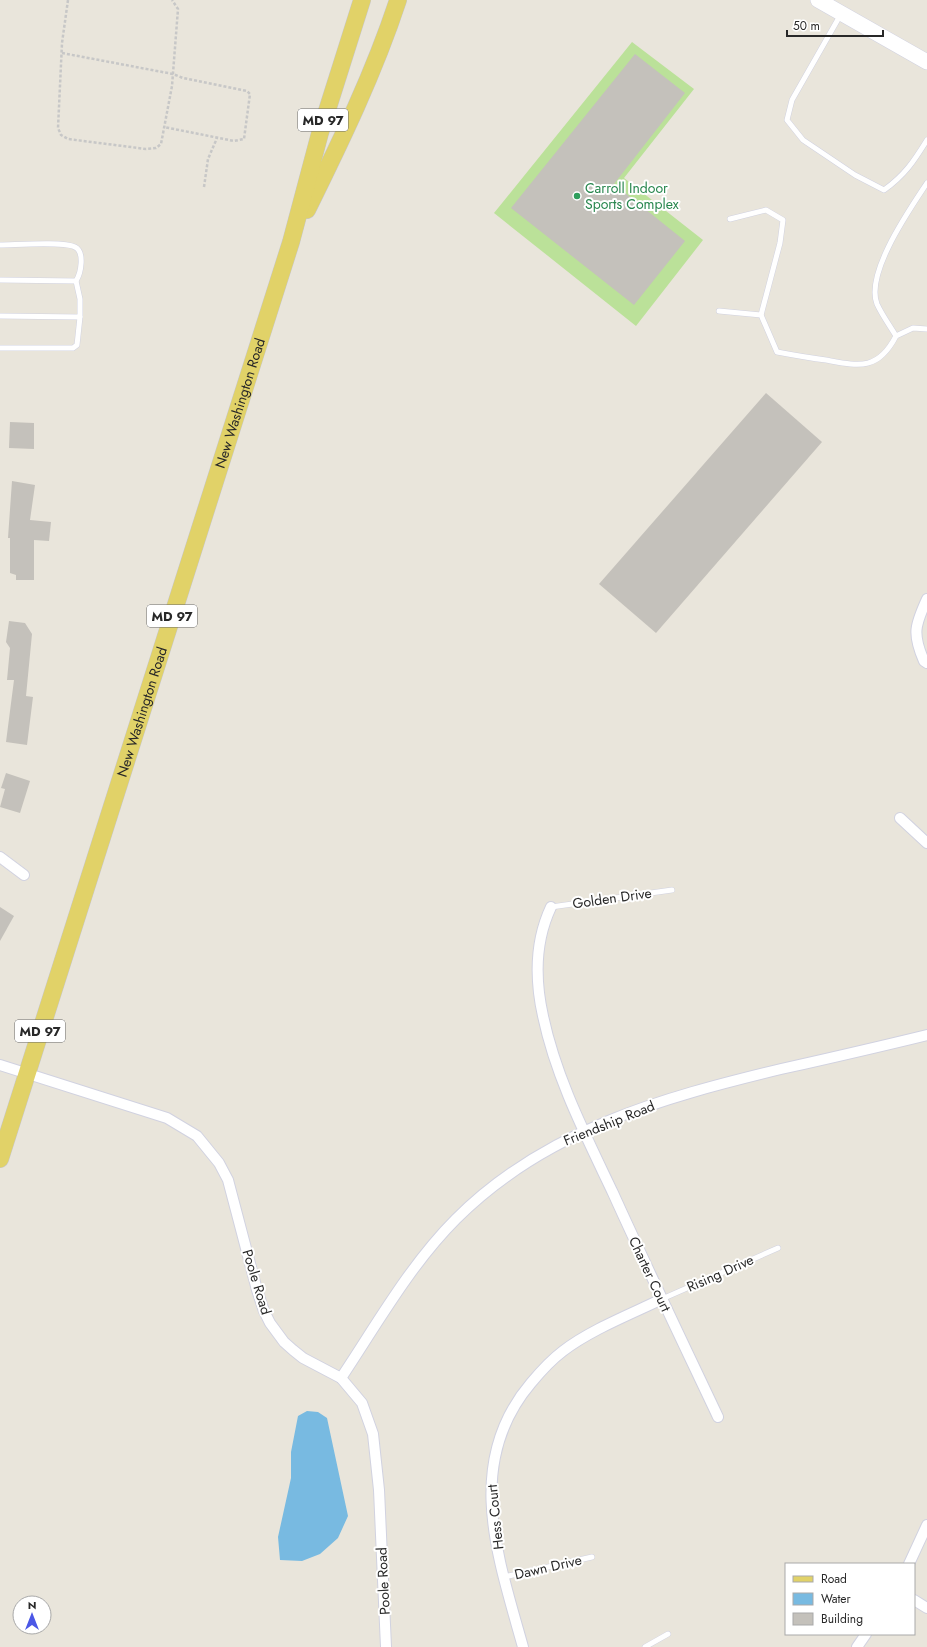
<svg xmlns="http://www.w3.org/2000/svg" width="927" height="1647" viewBox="0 0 927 1647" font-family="Jost,sans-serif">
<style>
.pitch{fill:#bbe199}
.water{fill:#78bae1}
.building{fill:#c4c1bb}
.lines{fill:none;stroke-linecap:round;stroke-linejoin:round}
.lane-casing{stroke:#d1d2e0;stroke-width:6}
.street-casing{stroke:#d1d2e0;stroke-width:12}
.secondary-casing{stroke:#d1d2e0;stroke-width:16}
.primary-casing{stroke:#c7c7c7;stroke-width:18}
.path{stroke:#c7c7c7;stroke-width:2.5;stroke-dasharray:3 2;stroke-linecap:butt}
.lane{stroke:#fff;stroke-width:5}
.street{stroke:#fff;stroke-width:10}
.secondary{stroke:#fff;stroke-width:15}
.primary{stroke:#e1d268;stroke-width:17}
.leisure-dot{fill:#2e9e5b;stroke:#fff;stroke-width:1.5}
.labels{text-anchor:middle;stroke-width:4;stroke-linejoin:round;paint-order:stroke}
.shield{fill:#fff;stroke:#686868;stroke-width:1}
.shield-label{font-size:13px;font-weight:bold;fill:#282828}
.leisure-label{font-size:14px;fill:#27864d;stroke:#fff;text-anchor:start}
.street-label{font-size:14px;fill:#282828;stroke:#fff}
</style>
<rect width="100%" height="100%" fill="#e9e5db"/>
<path class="pitch" d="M632,42L694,89L624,178L703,240L636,326L494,213Z"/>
<path class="water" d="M307,1411L318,1412L327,1418L348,1516L338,1538L320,1554L302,1561L280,1560L278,1537L291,1478V1452L298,1416Z"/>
<g class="building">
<path d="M635,54L685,93L614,184L685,241L634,305L511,208Z"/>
<path d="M766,393L822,442L656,633L599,584Z"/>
<path d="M10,422L34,423V449L9,448Z"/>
<path d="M12,481L35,485L30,520L51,522L49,541L34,540V580H16V575L10,573V538H8Z"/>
<path d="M9,621L25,623L32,634L26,696L33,697L27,745L6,742L14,680H7L10,648L6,642Z"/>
<path d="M6,773L30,781L20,813L0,807L5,789L1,788Z"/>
<path d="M0,907L14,916L0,941Z"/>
</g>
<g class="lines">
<defs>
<g id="lane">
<path d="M841,14L792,100L787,120L803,140L855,175L884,190C905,175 914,161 927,140"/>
<path d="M730,219L766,210L783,220L780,243L761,315"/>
<path d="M0,245C15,245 63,241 75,247C85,252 81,273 76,281L0,280"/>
<path d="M719,311L761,315L777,352C793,355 810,358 826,360C859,366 878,371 896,336C890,326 882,315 877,304C865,273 910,209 927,183"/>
<path d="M0,316L80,317V299L76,281"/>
<path d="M896,336L913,328L927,329"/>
<path d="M0,348H73L77,345L80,317"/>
<path d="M551,907L672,890"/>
<path d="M662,1299L778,1248"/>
<path d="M504,1577L592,1557"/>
<path d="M645,1647L668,1634"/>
</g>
<g id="street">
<path d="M927,599C915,625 912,634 924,661L927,663"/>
<path d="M900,818L927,843"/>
<path d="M0,857L24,875"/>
<path d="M551,907C535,941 535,980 543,1016C556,1078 586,1136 613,1193C647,1268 683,1343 718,1417"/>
<path d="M0,1065L167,1118L197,1136L219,1163L228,1180L257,1290L264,1311L270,1323L284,1342L293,1350L303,1358L341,1378L362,1403L373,1434L379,1490L386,1647"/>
<path d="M341,1378C377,1324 410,1265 456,1219C545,1130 661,1098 781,1069C830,1058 878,1047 927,1035"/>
<path d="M909,1564L927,1525"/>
<path d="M914,1600L927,1608"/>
<path d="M523,1647C498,1557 463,1463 531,1383C541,1371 551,1360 563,1351C590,1330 631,1314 662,1299"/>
<path d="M857,1647L866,1634"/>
</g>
<path id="secondary" d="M818,0L927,62"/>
<g id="primary">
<path d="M307,210C341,141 374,73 398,0"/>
<path id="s1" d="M0,1159L291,242L320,133L362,0"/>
</g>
</defs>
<use href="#lane" class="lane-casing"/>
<use href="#street" class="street-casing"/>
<use href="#secondary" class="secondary-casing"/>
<use href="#primary" class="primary-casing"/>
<g class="path">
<path d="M68,0L62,43L58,128L61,135L68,139L146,149L156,148L161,144L172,86L178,9L172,0"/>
<path d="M62,53L173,74L183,78L247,91L250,94L244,139L234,141L164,127"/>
<path d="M204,187L208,159L217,138"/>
</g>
<use href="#lane" class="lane"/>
<use href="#street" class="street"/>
<use href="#secondary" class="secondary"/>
<use href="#primary" class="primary"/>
</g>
<circle class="leisure-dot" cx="577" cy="196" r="4"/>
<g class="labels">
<g class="shield">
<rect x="298" y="109" width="50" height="22" rx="3"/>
<rect x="147" y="605" width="50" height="22" rx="3"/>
<rect x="15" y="1020" width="50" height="22" rx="3"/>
</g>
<g class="shield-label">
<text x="323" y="125">MD 97</text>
<text x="172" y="621">MD 97</text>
<text x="40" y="1036">MD 97</text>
</g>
<g class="leisure-label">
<text x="585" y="193">Carroll Indoor<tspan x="585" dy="16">Sports Complex</tspan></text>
</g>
<g class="street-label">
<text dy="5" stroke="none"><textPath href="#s1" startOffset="793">New Washington Road</textPath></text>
<text dy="5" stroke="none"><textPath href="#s1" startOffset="469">New Washington Road</textPath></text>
<text transform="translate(612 898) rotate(-8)" y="5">Golden Drive</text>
<text transform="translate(609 1123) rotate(-22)" y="5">Friendship Road</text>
<text transform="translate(720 1273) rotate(-24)" y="5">Rising Drive</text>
<text transform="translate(650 1274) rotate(65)" y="5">Charter Court</text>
<text transform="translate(257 1282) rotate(73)" y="5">Poole Road</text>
<text transform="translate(495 1517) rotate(-96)" y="5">Hess Court</text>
<text transform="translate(548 1567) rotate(-13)" y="5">Dawn Drive</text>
<text transform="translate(383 1581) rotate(-93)" y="5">Poole Road</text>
</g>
</g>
<rect x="785" y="1563" width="130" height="72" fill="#ffffff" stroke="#a9a9a9"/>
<rect x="793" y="1576" width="20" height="6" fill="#e1d268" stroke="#a9a9a9"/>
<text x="821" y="1583" font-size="12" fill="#282828">Road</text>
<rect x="793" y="1593" width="20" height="12" fill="#78bae1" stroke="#a9a9a9"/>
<text x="821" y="1603" font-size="12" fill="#282828">Water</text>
<rect x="793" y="1613" width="20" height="12" fill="#c4c1bb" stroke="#a9a9a9"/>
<text x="821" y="1623" font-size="12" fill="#282828">Building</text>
<g transform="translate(32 1615)"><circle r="19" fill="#ffffff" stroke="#a9a9a9"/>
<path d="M0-3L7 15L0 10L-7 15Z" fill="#4b57e6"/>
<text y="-6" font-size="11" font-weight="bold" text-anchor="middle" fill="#282828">N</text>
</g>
<path d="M787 30v6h96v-6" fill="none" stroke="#282828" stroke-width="2"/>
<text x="793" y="30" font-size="12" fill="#282828" stroke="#ffffff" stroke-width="3" paint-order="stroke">50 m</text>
</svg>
